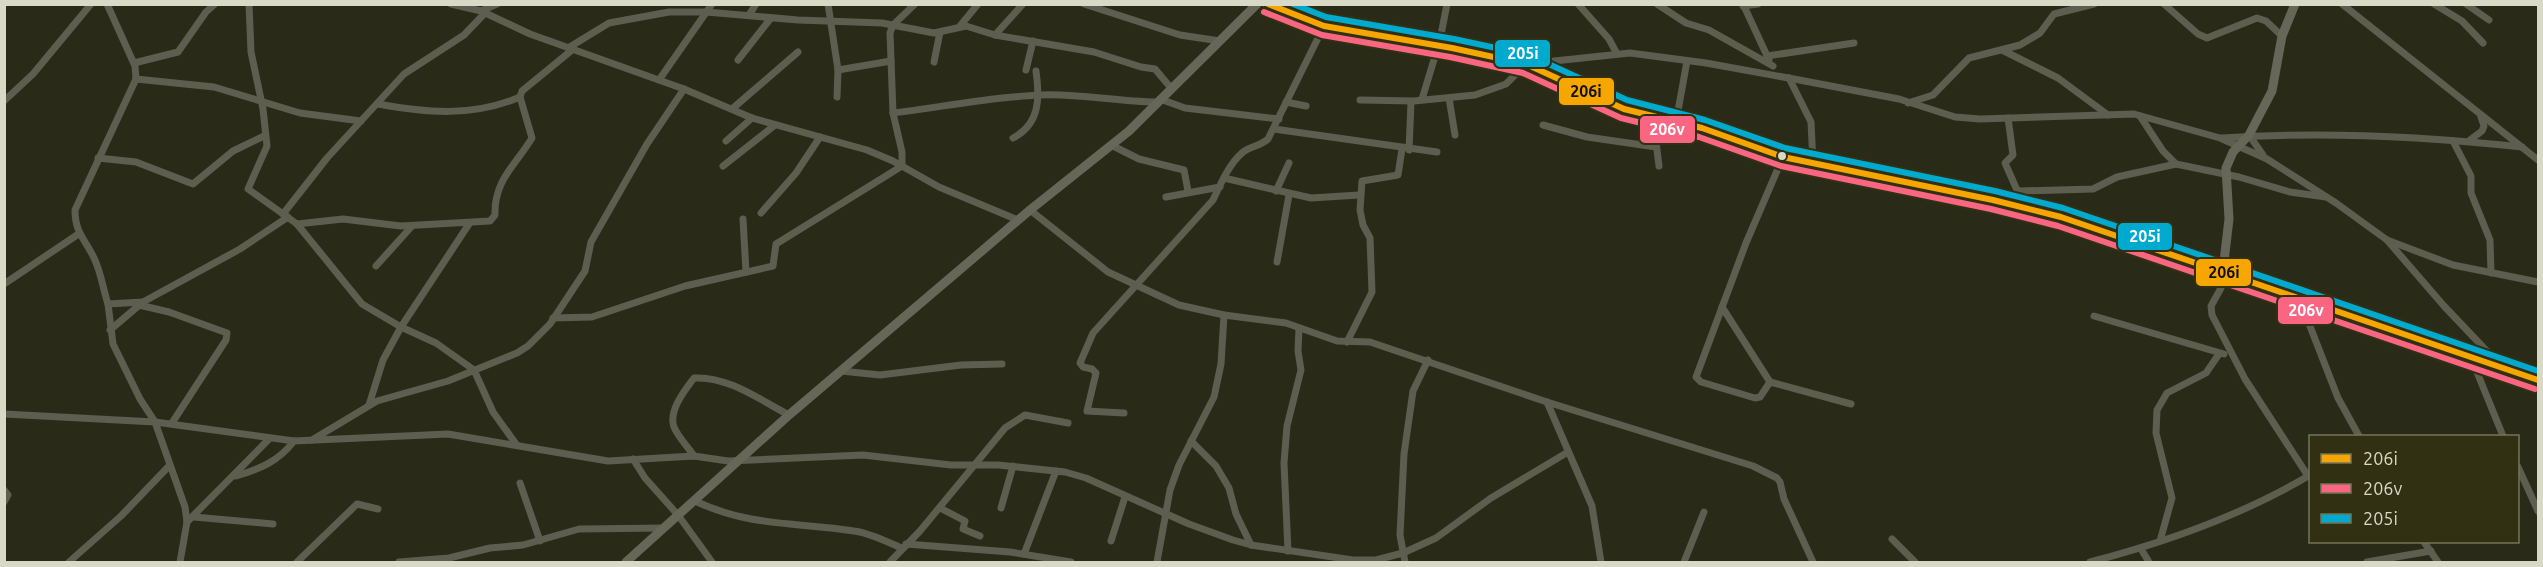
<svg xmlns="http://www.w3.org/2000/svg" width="2543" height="567" viewBox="0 0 2543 567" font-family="Ubuntu,sans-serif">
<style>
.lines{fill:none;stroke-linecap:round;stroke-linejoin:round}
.street{stroke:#5d5d50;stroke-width:7}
.secondary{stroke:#676759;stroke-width:9}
.bus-1-casing{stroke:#313012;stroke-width:10}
.bus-2-casing{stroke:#313012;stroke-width:10}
.bus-3-casing{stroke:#313012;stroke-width:10}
.bus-1{stroke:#f7a600;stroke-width:6}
.bus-2{stroke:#fa6682;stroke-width:6}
.bus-3{stroke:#00a9ce;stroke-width:6}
.bus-dot{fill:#d9d9c7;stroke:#313012;stroke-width:2}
.line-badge{stroke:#313012;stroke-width:2}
.badge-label{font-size:16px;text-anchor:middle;font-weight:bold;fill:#fff}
.pale-badge-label{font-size:16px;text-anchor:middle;font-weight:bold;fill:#111}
</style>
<rect width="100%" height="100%" fill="#2a2a19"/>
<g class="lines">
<g class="street">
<path d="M107,4L135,66L136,79L75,210C75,233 85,239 94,258C101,272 103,289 108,304L143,302"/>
<path d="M249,4L251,52L263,109L267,146L248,189L297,224L362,304L401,327L436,343L474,370L493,412L516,444"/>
<path d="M451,4L481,11L530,34L684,89L752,118L867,150L893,161L939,187L1018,220"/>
<path d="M828,4L838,70L837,97"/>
<path d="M1084,4L1180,35L1220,41"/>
<path d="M1578,4L1609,39L1617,54"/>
<path d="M1657,4L1686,23L1709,30L1773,66"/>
<path d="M1743,4L1769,60"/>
<path d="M2164,4L2198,34L2207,38L2257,18L2266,21L2282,36"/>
<path d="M2342,4L2538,160"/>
<path d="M2434,4L2462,21L2483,43"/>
<path d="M2466,4L2489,20"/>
<path d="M1743,6L1758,4"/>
<path d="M481,11L497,4"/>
<path d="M749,15L756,4"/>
<path d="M960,26L978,4"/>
<path d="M995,35L1023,4"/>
<path d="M568,48L609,23L669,12H706L798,20L882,23L934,33L966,26L995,35L1094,52L1141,67L1155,69L1171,88"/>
<path d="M2002,50L2058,78L2108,115"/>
<path d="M1767,56L1854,43"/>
<path d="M738,60L771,18"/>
<path d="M934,62L940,32"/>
<path d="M134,63L178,52L206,12L215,4"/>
<path d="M838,70L891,61"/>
<path d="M1026,70L1033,41"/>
<path d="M1789,78L1811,122L1813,163"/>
<path d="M136,79L214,87L300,113L361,121"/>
<path d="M659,80L712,4"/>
<path d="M1449,98L1455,135"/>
<path d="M1160,99L1185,108L1279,119"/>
<path d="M1422,99L1440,40L1447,4"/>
<path d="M1360,100L1414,101L1475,95L1506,84L1526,64L1630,53L1706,63L1794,79L1899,99L1955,117L1980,119L2134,114L2220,138L2267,159L2336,203L2387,240L2453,265L2538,282"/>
<path d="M4,101L33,74L91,4"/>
<path d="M1286,102L1306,106"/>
<path d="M1908,103L1933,95L1969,58L2020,45L2040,33L2054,14L2094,4"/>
<path d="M378,104C427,113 473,117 520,97L522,91L572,50"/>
<path d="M732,109L798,52"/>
<path d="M893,113C942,107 991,97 1040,95C1079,93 1117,102 1156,102"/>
<path d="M2140,116L2163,151L2176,164L2239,177L2290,192L2326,197"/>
<path d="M1653,118L1659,166"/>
<path d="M2008,118L2013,155L2005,163L2025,208"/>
<path d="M1676,122L1687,61"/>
<path d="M1543,125L1587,137L1656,147"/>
<path d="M1274,129L1437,152"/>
<path d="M2249,135L2263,155"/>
<path d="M1013,138C1040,124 1040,98 1036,71"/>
<path d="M2222,138C2323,131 2422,136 2522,147"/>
<path d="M2470,140L2482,131L2484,126L2481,117"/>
<path d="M726,141L752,118"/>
<path d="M2453,141L2471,176V193L2490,240L2491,273"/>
<path d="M1113,146L1139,159L1184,170L1188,191"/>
<path d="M1409,150L1411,102"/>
<path d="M1783,157L1746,243L1696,377L1701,382L1755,398L1760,397L1770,382L1851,404"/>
<path d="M98,158L136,162L193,184L233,151L264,136"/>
<path d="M723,166L775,125"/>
<path d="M1224,178L1311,198L1359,195"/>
<path d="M1276,191L1289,163"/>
<path d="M2019,191L2093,189L2117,177L2176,164"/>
<path d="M1166,197L1220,187"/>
<path d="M1030,210L1108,272L1179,305L1224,315L1286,323L1337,341L1370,342L1547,402L1753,466L1777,478L1780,482L1784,499L1813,562"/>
<path d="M761,213L796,173L820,137"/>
<path d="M283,214L327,158L404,74L464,35L485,13"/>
<path d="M743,219L746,272"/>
<path d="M297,224L343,219L401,226L490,221L495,215C494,180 515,166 532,138L520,97"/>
<path d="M2387,240L2444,306L2501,366"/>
<path d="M1277,262L1289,195"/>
<path d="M376,266L412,226"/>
<path d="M2223,270L2221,288L2211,306L2212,315L2245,379L2308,476"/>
<path d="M4,284L77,235"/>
<path d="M2299,298L2338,398L2359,436"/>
<path d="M108,304L113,344L140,399L155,422L185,507L187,522L180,562"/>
<path d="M139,305L169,312L227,333L226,340L172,423"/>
<path d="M1722,307L1770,382"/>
<path d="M2094,316L2224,354"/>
<path d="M553,318L592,317L685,286L773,266L776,244L902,166V152L893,113L890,33L893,25L915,4"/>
<path d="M110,330L143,302L240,249L288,217"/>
<path d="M1347,342L1372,292L1370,238L1363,225L1360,210L1362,181L1398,175L1402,149"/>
<path d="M2470,355L2503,436"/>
<path d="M841,371L880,375L961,365L1002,364"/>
<path d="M1547,402L1592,506L1601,562"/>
<path d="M369,405L383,360L401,327L469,224"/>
<path d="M1124,413L1087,411L1096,373L1092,369L1083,367L1080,363L1093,333L1213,200C1220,185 1229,164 1242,153C1249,147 1260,146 1268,139L1324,26"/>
<path d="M4,414L155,422L294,441L448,434L608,461L694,456L728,461L863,455L951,465H998L1065,472L1086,478L1189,524L1233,540L1251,545L1353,560H1376L1403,553L1436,538L1491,498L1568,452"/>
<path d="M312,440L377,401L448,381L517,353L528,346L550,324L585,271L591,242L647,144L684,89"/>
<path d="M1191,441L1216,466L1229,488L1236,514L1251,545"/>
<path d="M694,456C688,447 678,437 674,427C668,411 685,390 694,378C728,376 760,400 789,415"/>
<path d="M633,459L645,478L678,515L712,562"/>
<path d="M2518,467L2538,511"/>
<path d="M236,476C260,469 279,461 294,441"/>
<path d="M520,483L540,541"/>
<path d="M4,490L8,495L4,502"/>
<path d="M695,501C749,527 798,522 854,531C870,533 887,542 902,548"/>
<path d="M940,508L965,521L963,529L980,536"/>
<path d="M1001,508L1013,466"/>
<path d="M194,517L273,524"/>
<path d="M187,522L269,439"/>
<path d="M1892,539L1915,562"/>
<path d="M1111,541L1125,497"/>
<path d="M2160,541L2172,498L2156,433L2157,410L2167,393L2206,373L2219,354"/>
<path d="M2424,542L2438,562"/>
<path d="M906,544L1010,552L1071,562"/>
<path d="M2141,549L2149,562"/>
<path d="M1288,551L1284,463L1287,426L1301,370L1298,351L1299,328"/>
<path d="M1024,554L1056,471"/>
<path d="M69,562L121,516L169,466"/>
<path d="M297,562L357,504L378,509"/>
<path d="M399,562L449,558L490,548L523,545L579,529L664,528"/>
<path d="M890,562L920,531L1005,428L1025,415L1068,423"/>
<path d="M1157,562L1170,490L1179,465L1214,397L1221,364L1224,315"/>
<path d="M1405,562L1400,535L1404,454L1413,391L1428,360"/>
<path d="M1684,562L1704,512"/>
<path d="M2090,562C2167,542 2241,516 2310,475"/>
<path d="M2367,562L2431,551"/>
</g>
<g class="secondary">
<path d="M1267,4L1324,26L1452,48L1526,64L1624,109L1702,128L1783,157L1993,200L2061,217L2538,380"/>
<path d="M2223,270L2229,219L2226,168L2233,152L2249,135L2272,91L2282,36L2295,4"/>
<path d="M626,562L789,415L1030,210L1129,131L1257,4"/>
</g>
<defs>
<path id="bus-1" d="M1268,4L1324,26L1452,48L1526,64L1624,109L1702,128L1783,157L1993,200L2061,217L2538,380"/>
<path id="bus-2" d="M1264,12L1322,35L1450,57L1523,73L1621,118L1699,137L1781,166L1991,209L2058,226L2535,389"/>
<path id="bus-3" d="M1293,4L1326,17L1454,39L1529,55L1627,100L1705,120L1785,148L1995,191L2063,208L2538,371"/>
</defs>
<use href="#bus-1" class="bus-1-casing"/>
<use href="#bus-2" class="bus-2-casing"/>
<use href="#bus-3" class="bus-3-casing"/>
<use href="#bus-1" class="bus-1"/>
<use href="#bus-2" class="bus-2"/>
<use href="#bus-3" class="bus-3"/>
</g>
<circle class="bus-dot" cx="1782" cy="156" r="5"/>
<g class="line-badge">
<rect x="1494" y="39" width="57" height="29" rx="6" fill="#00a9ce"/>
<rect x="1558" y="77" width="57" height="29" rx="6" fill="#f7a600"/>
<rect x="1639" y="115" width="57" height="29" rx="6" fill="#fa6682"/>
<rect x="2117" y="222" width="56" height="29" rx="6" fill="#00a9ce"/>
<rect x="2195" y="258" width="57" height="29" rx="6" fill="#f7a600"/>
<rect x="2277" y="296" width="57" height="29" rx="6" fill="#fa6682"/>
</g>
<g class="badge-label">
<text x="1523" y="59">205i</text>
<text x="1667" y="135">206v</text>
<text x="2145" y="242">205i</text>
<text x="2306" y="316">206v</text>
</g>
<g class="pale-badge-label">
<text x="1586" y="97">206i</text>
<text x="2224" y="278">206i</text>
</g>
<rect width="2543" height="567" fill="none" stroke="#d9d9c7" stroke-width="12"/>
<rect x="2309" y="435" width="210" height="108" fill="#313012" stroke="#74745a" stroke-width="1.5"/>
<rect x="2321" y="454" width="30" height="9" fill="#f7a600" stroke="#74745a" stroke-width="1.5"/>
<text x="2363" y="465" font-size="18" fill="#d9d9c7">206i</text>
<rect x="2321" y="484" width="30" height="9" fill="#fa6682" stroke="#74745a" stroke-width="1.5"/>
<text x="2363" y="495" font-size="18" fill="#d9d9c7">206v</text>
<rect x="2321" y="514" width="30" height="9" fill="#00a9ce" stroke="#74745a" stroke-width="1.5"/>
<text x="2363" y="525" font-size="18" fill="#d9d9c7">205i</text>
</svg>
